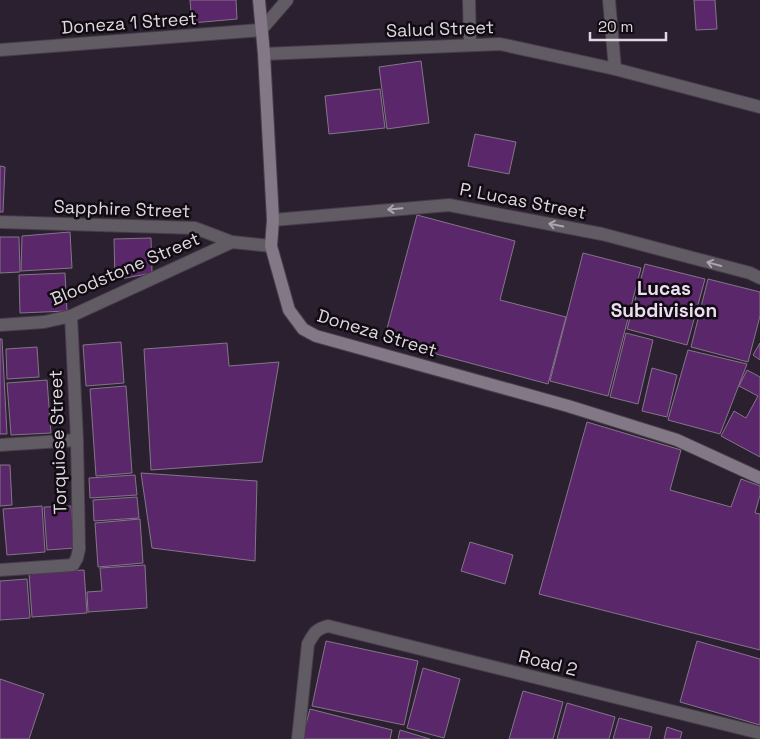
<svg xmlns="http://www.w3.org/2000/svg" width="760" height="739" viewBox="0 0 760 739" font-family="'Space Grotesk',sans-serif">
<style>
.building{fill:#5b276b;stroke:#837588}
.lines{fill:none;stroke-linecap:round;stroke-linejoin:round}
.street-casing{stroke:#483d4b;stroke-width:14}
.secondary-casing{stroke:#483d4b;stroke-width:14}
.street{stroke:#615b63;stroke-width:12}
.secondary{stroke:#837986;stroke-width:12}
.oneway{stroke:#ada5af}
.labels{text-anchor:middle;stroke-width:5;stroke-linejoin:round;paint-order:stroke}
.street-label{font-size:18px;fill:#dfd7e1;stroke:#110c12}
.neighbourhood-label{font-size:19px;font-weight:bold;fill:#edddf2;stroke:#110c12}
</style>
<rect width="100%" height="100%" fill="#2b202f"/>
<g class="building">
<path d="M190,0H236L237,19L192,23Z"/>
<path d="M694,0H715L717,29L696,30Z"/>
<path d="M421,61L429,123L387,129L379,67Z"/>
<path d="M380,89L385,128L329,134L325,96Z"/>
<path d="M475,134L516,142L509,174L468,166Z"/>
<path d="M0,166L5,167L3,212H0Z"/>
<path d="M417,215L515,241L500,300L566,317L548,384L384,340Z"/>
<path d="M70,232L72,268L21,271L22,236Z"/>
<path d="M0,237H19L20,272L0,273Z"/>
<path d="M151,238L152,273L115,280L114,239Z"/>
<path d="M583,253L641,268L608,396L550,381Z"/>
<path d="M645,264L705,279L687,345L627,329Z"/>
<path d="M65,273L67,311L20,313L19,275Z"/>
<path d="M708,279L760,292V316L748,362L691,347Z"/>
<path d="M626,333L653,340L638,404L610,397Z"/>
<path d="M0,339H2L7,434H0Z"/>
<path d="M121,342L124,383L86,386L83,345Z"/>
<path d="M227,343L229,366L279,362L262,462L151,470L144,349Z"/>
<path d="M760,343V360L753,355Z"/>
<path d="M37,347L39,377L7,379L6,349Z"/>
<path d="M688,350L747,364L720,434L668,420Z"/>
<path d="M652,368L677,375L667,417L642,411Z"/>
<path d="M747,370L760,377V457L721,436L734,411L746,418L758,396L739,386Z"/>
<path d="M47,380L51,433L11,435L7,383Z"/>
<path d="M126,386L132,473L96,476L90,389Z"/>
<path d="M587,422L681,450L670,490L731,507L741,479L760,486V495L755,513L760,514V650L539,594Z"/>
<path d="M0,465H10L12,505L0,506Z"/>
<path d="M141,473L257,481L255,561L152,548Z"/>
<path d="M135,475L137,495L90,498L89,478Z"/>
<path d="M137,497L139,518L94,521L93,500Z"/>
<path d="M42,506L45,552L7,555L3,509Z"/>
<path d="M71,506L75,548L47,550L44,507Z"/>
<path d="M140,519L143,563L98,567L95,523Z"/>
<path d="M470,542L513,555L505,584L461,571Z"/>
<path d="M145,565L147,608L88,612L87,592L102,591L100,568Z"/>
<path d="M84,570L87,613L32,617L29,573Z"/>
<path d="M27,579L30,618L0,620V581Z"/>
<path d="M326,641L418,661L404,725L312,706Z"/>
<path d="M697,641L760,659V725L680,702Z"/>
<path d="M423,668L460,679L444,738L407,728Z"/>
<path d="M0,679L44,694L29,739H0Z"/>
<path d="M523,691L563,702L553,739H509Z"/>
<path d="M567,703L615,717L609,739H557Z"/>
<path d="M310,709L392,730L390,739H302Z"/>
<path d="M619,718L652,727L649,739H613Z"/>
<path d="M667,727L682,732L680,739H664Z"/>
<path d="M400,730L430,739H398Z"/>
</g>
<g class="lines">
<defs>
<g id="street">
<path d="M469,0L470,45"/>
<path d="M609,0L615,69"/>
<path d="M0,50L261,30L287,0"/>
<path d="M264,54L500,44L615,69L760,107"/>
<path d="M273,220L449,205L602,234L750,273L760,278"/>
<path d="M0,222L195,228L232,242L271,246"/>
<path d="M0,325L44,322L71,316L232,242"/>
<path d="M0,445L77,440"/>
<path d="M0,570L73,565L77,558L79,549L77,440L71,316"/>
<path d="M298,739L308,644C314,633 316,629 328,626L760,733"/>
</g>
<path id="secondary" d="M259,0L264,54L273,220L271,246L289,310L303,329L316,336L568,406L677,440L760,478"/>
</defs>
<use href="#street" class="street-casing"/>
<use href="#secondary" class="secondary-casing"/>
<use href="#street" class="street"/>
<use href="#secondary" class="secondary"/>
</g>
<defs><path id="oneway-shaft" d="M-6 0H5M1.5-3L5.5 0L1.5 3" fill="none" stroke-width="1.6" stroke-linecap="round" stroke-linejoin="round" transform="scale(1.25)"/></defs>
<g class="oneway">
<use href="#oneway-shaft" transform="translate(395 209) rotate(175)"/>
<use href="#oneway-shaft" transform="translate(556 225) rotate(-169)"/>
<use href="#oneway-shaft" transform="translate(714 264) rotate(-165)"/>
</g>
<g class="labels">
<g class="street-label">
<text transform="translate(129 23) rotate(-4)" y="6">Doneza 1 Street</text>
<text transform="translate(440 29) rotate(-2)" y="6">Salud Street</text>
<text transform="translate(523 201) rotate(11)" y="6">P. Lucas Street</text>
<text transform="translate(122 209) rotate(2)" y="6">Sapphire Street</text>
<text transform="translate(125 269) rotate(-23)" y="6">Bloodstone Street</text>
<text transform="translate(377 333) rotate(17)" y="6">Doneza Street</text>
<text transform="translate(58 442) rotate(-92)" y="6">Torquiose Street</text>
<text transform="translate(548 663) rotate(14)" y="6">Road 2</text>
</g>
<g class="neighbourhood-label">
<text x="664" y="295">Lucas<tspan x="664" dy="22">Subdivision</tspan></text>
</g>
</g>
<path d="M590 32v8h76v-8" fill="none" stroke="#dfd7e1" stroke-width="2.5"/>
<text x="598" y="32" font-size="15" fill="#dfd7e1" stroke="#110c12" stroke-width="4" paint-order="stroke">20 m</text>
</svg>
